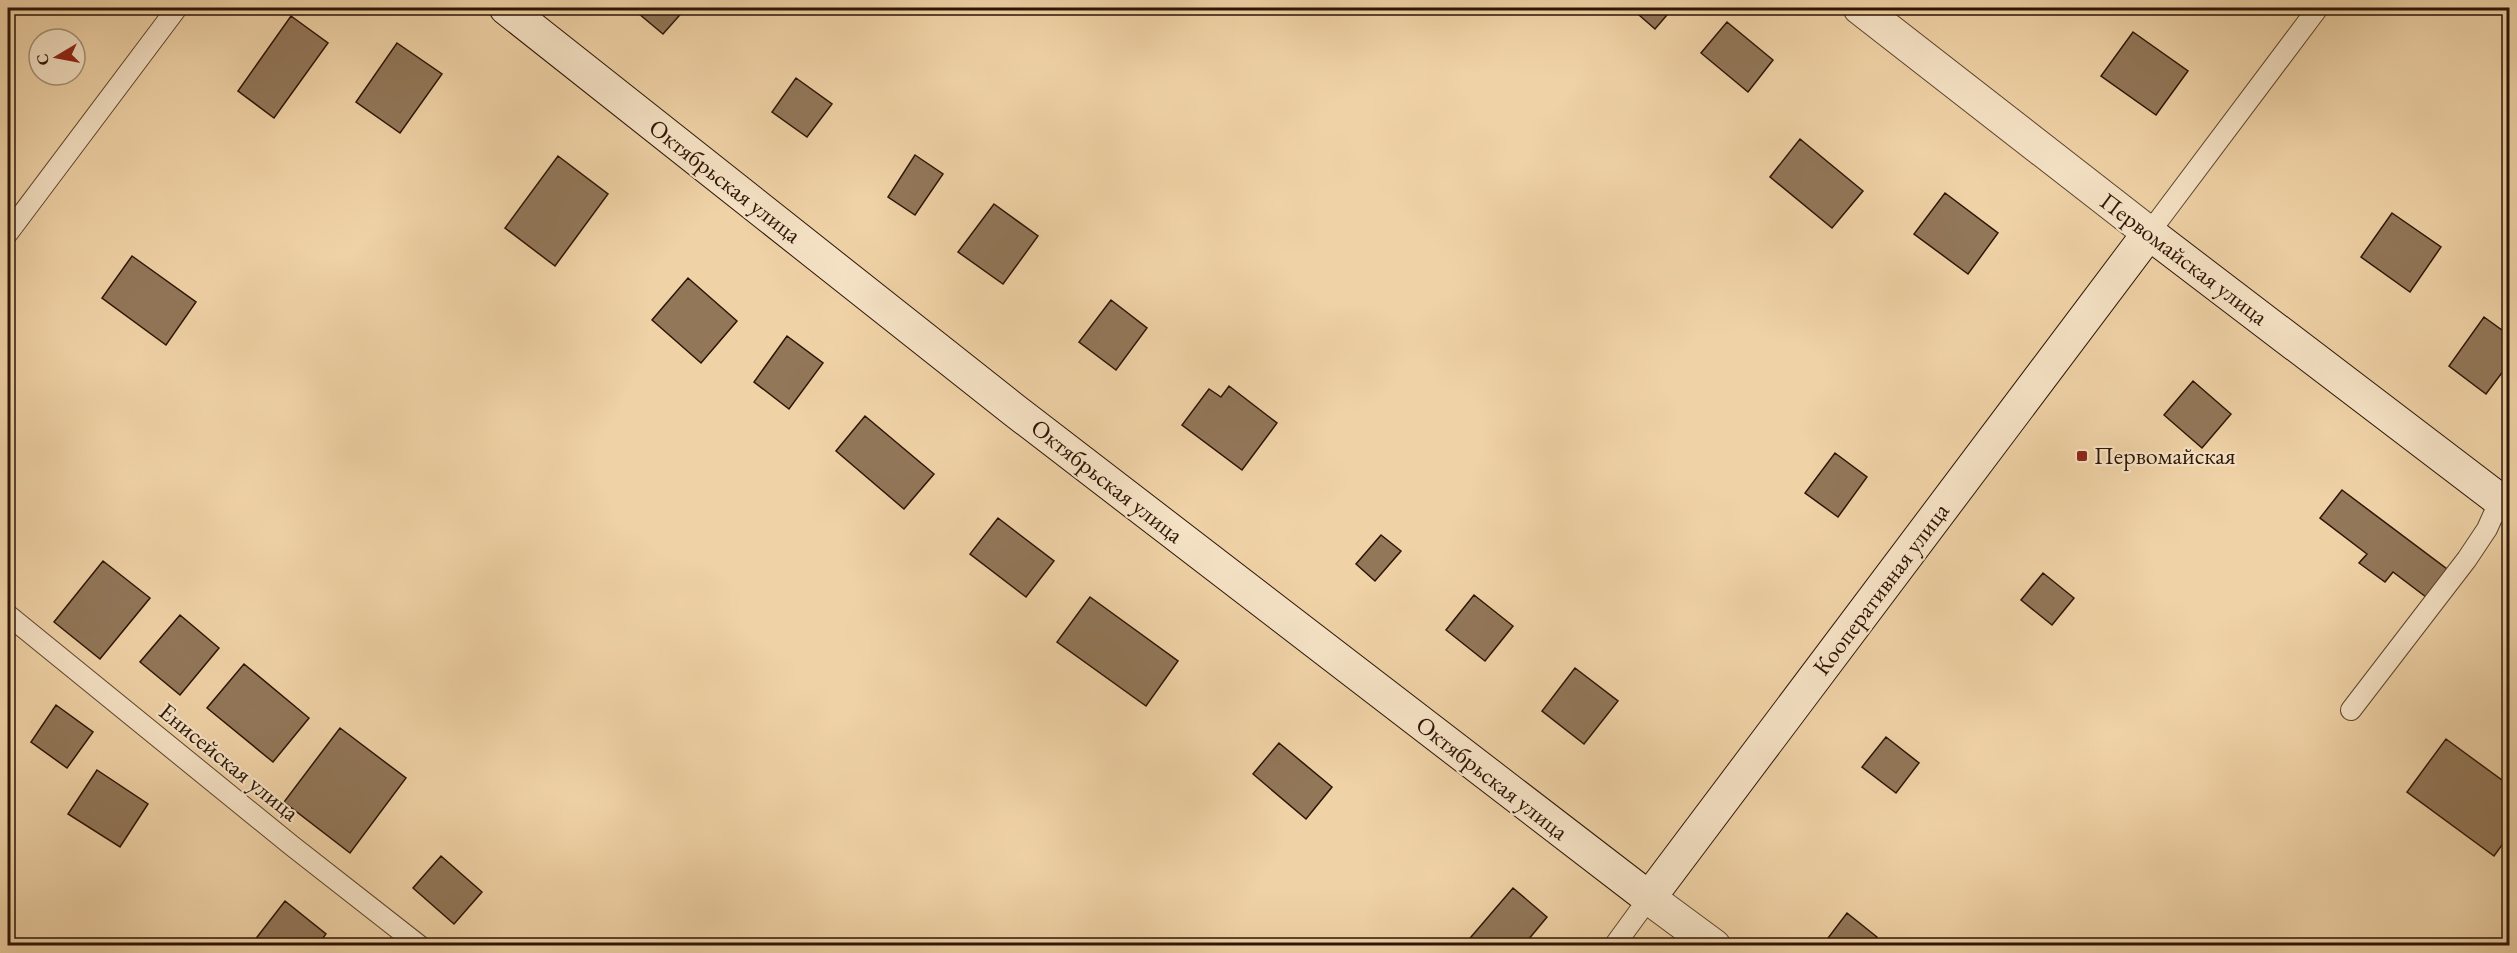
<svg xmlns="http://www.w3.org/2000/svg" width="2517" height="953" font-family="'EB Garamond',serif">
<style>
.building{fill:#927759;stroke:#2d1505;stroke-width:1.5}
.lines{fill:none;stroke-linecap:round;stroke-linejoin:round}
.lane-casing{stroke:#5e442d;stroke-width:22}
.street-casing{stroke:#5e442d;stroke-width:35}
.secondary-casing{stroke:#2d1505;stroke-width:35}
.lane{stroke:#f5e2c5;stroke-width:20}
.street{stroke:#f5e2c5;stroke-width:33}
.secondary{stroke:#f5e2c5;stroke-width:33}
.poi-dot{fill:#8f2418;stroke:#f5e2c5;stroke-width:2}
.labels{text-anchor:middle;stroke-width:4.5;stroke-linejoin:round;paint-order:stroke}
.street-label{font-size:24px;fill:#2d1505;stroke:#f5e2c5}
.poi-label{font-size:24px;fill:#2d1505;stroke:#f5e2c5;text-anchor:start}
</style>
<rect width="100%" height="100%" fill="#efd2a6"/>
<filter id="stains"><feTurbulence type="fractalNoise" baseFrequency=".00333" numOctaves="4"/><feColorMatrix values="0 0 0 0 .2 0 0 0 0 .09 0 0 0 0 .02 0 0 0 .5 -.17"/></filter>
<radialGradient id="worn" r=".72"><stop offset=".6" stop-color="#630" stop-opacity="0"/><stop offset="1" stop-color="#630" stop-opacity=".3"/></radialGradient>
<path class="building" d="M632,8h54l-23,26z
M1631,8h42l-18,21z
M291,16l37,27 -54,75 -36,-27z
M1727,22l46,38 -25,32 -47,-39z
M2133,32l55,39 -32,44 -55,-39z
M397,43l45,31 -42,59 -44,-31z
M796,78l36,26 -25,33 -35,-25z
M1800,139l63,52 -31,37 -62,-51z
M915,155l28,19 -28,41 -27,-18z
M558,156l50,38 -53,72 -50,-38z
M1945,193l53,40 -30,41 -54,-40z
M994,204l44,32 -35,48 -45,-32z
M2392,213l49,34 -31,45 -49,-35z
M132,256l64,46 -30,43 -64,-47z
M688,278l49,43 -36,42 -49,-43z
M1111,300l36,28 -31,42 -37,-28z
M2484,317l26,19v26l-24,32 -37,-28z
M787,336l36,27 -34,46 -35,-27z
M2193,381l38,33 -29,34 -38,-33z
M1229,386l48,37 -35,47 -60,-45 27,-36 12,8z
M865,416l69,58 -30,35 -68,-58z
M1835,453l32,24 -29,40 -33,-24z
M2342,490l105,79 -21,28 -33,-25 -8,10 -26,-19 8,-9 -47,-36z
M998,518l56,43 -28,36 -56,-43z
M1381,535l20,16 -26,30 -19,-17z
M103,561l47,37 -50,61 -46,-37z
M2043,573l31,25 -22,27 -31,-25z
M1474,595l39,31 -28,35 -39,-31z
M1090,597l88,64 -32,45 -89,-64z
M180,615l39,33 -39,47 -40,-33z
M244,664l65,54 -36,44 -66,-54z
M1575,668l43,33 -34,43 -42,-33z
M56,705l37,27 -26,36 -36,-26z
M340,728l66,50 -56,75 -66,-51z
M1886,737l33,26 -23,30 -34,-26z
M2446,739l64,47v48l-16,22 -87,-64z
M1279,743l53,44 -26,32 -53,-45z
M97,770l51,34 -28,43 -52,-33z
M441,856l41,36 -28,32 -41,-36z
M1513,888l34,29 -24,29h-56l-2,-2z
M285,901l41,33 -9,12h-57l-6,-5z
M1847,913l30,24 -7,9h-32l-10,-8z"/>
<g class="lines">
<g class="lane-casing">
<path id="lane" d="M8,233l169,-225
M2149,233l169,-225
M8,615l283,230 129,101
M2351,710l116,-151 20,-30 13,-29
M1614,946l35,-48"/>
</g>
<g class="street-casing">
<path id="street" d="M1860,8l289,225
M1649,898l65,48"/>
</g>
<g class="secondary-casing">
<path id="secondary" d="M506,8l508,402 635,488 500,-665 361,275"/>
</g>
<use href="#lane" class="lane"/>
<use href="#street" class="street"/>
<use href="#secondary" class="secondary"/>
</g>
<rect class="poi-dot" x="2076" y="450" width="12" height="12" rx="3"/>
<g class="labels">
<g class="street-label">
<text transform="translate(725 181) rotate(38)" y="8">Октябрьская улица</text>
<text transform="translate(2184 259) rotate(37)" y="8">Первомайская улица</text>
<text transform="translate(1107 481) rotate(38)" y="8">Октябрьская улица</text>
<text transform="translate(1881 589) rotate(-53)" y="8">Кооперативная улица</text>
<text transform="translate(229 762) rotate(39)" y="8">Енисейская улица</text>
<text transform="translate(1492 778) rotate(38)" y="8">Октябрьская улица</text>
</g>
<g class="poi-label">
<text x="2094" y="464">Первомайская</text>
</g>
</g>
<rect width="2517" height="953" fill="none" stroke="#efd2a6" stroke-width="30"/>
<rect x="9" y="9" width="2499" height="935" fill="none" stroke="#2d1505" stroke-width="3"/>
<rect x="15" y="15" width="2487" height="923" fill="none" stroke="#2d1505" stroke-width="1.5"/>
<g transform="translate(57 57) rotate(260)"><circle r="28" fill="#f5e2c5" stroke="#a59078" stroke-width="1.5"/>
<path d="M0-4.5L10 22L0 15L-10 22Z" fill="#8f2418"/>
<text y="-9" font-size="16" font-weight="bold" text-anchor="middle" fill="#2d1505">С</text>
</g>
<rect width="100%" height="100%" filter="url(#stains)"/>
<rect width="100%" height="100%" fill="url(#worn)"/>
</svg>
